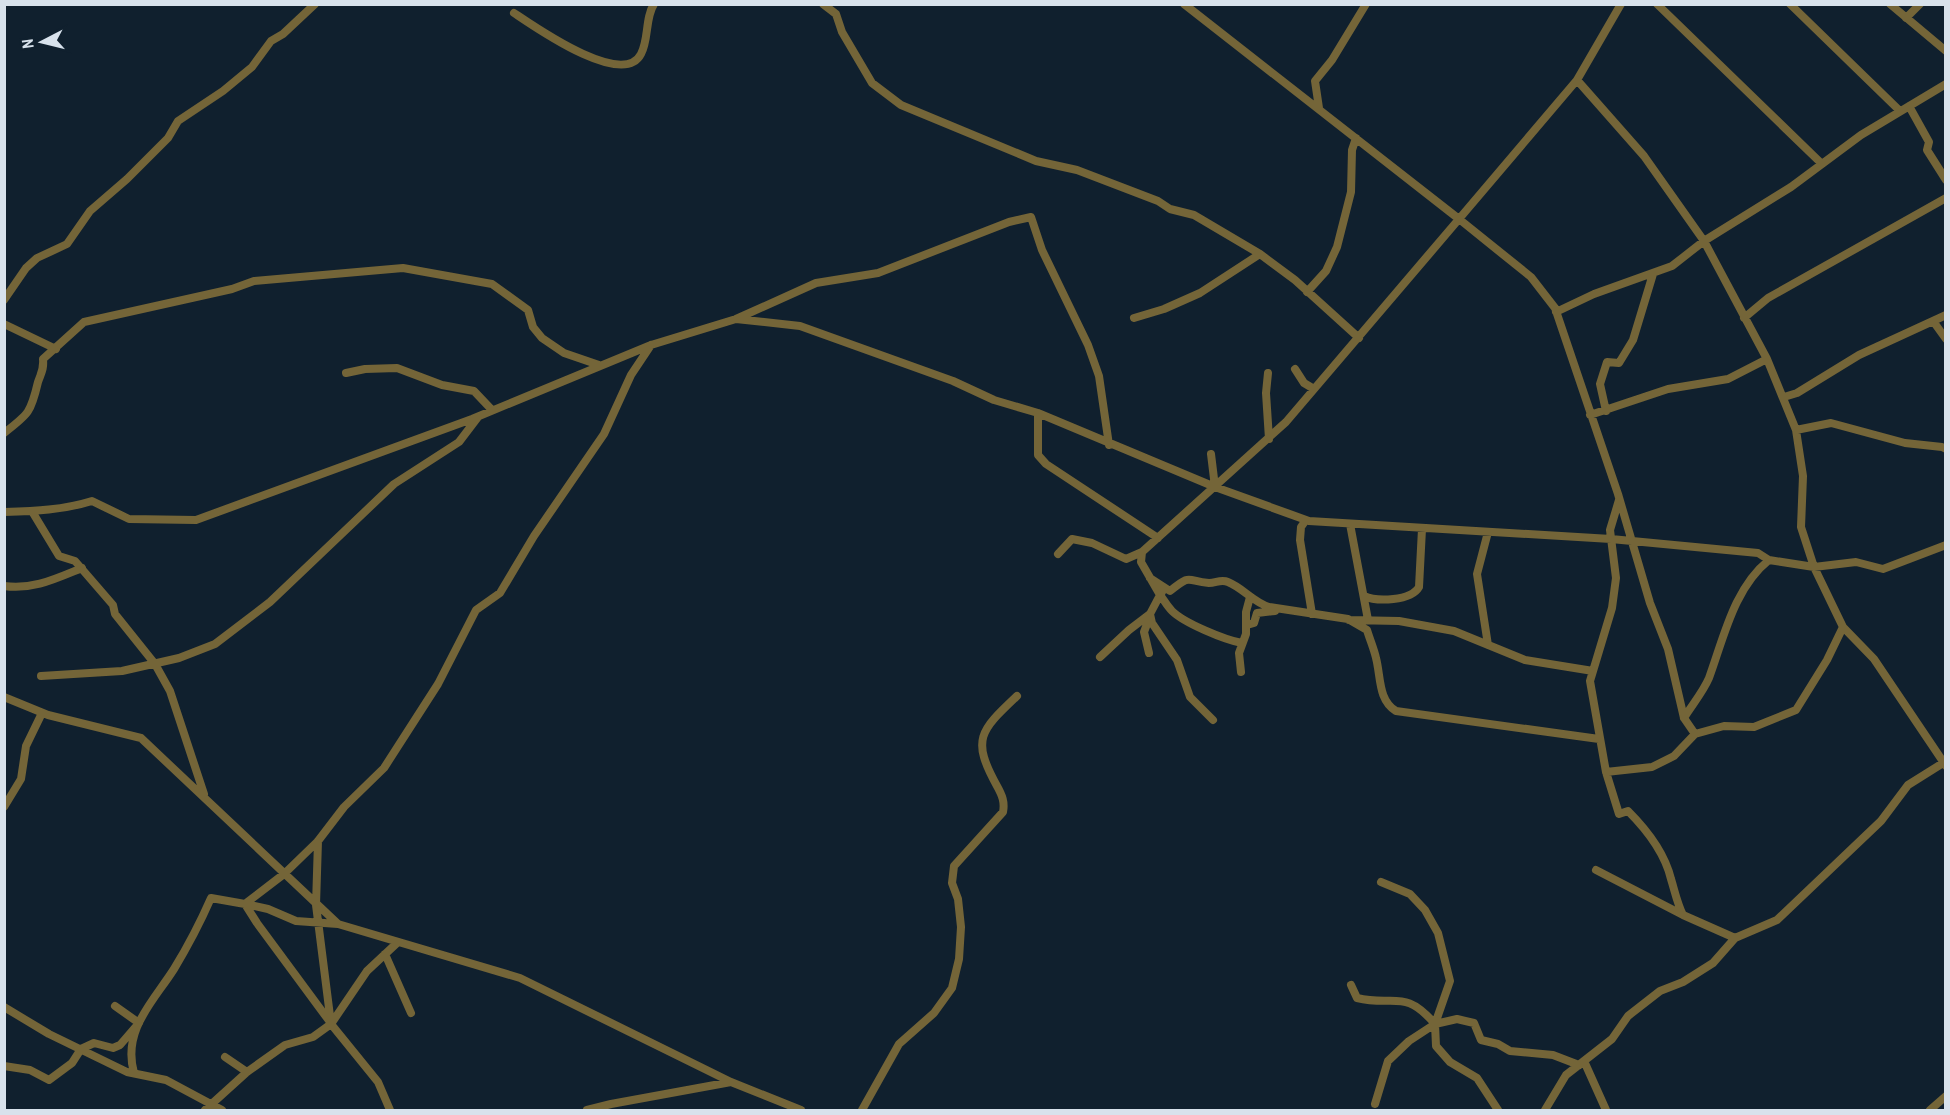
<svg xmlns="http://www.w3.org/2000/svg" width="1950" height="1115" font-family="'Archivo Narrow',sans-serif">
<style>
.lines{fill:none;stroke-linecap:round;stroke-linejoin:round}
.minor{stroke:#746538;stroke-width:8}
</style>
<rect width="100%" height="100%" fill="#10202e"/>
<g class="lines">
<path class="minor" d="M823,4l13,10 6,18 30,51 29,22 135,56 41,9 81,31 12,8 24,6 66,39 35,26 64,58
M1184,4l275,215 118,-139 44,-76
M1657,4l165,160
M1790,4l110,107
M1890,4l56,47
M514,13c21,14 109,76 127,41 8,-15 4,-36 13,-50
M1906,18l14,-14
M1577,80l67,76 60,85 63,118 29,71 7,46 -2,51 13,40 29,60 31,32 72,107
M1909,106l20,36 -2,8 19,30
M1319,108l-4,-27 17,-21 34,-56
M1307,292l19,-21 11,-24 14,-55 1,-42 4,-12
M4,300l22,-32 11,-10 30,-14 23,-33 37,-32 41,-41 10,-17 45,-30 29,-24 19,-26 12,-7 32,-30
M1556,312l38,-18 78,-28 32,-25 87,-54 70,-52 85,-51
M1134,318l30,-9 36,-16 60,-39
M1744,318l24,-20 178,-100
M736,319l80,-36 62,-10 131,-51 22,-5 11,33 46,95 11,31 10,69
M1933,321l13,18
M4,324l52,25
M1295,369l9,14 10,6
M346,373l19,-4 32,-1 45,17 32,6 18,19
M1268,373l-2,20 3,46
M1784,397l13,-4 62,-38 87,-40
M1606,411l-6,-27 7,-22 12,1 14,-23 20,-66
M1038,413v42l8,9 112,74
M1590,415l78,-26 60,-10 39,-20
M1796,430l35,-7 74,20 37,4 4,2
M4,433c25,-19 27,-21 34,-51 3,-9 6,-12 5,-23l41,-37 148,-33 22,-8 149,-13 89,16 36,26 5,17 9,11 22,15 35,12
M1211,454l4,33
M1619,500l-9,30 6,48 -4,30 -22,73 16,91 13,42 9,-3c18,18 37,43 43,68 4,13 6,24 12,36l52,23
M4,512c31,-1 59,-2 88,-11l37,18 67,1 276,-101 179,-74 85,-26 64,7 153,55 41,19 44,13 177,74 94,34 302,18 147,14 11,7 45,7 42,-5 27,7 63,-24
M33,513l26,43 16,5 38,44 2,9 40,50 15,27 34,103
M1306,520l-5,7 -1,13 12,74
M1350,524l18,96
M1142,552l-1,10 19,33 -10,19 2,9 25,37 13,37 23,23
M1058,554l14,-15 20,4 34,16 16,-7 144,-130 173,-203 72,58 24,31 63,186 32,109 18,46 16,69 11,16
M1150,578l20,13c22,-18 16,-10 39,-8 7,0 12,-4 19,-1 15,6 25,20 41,25l79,12 19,11c3,10 7,19 9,28 5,19 2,42 20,53l203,28
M4,586c29,4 51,-7 78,-18
M1162,592l-2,3c4,5 7,11 12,16 12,12 53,29 70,32
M1364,596c13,6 47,5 55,-9l3,-58
M1349,620l50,1 55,10 71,29 68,11
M1247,625l7,-2 3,-10 18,-2
M1488,645l-11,-71 11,-42
M1149,653l-5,-21 6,-16
M1100,657l29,-27 21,-16
M1241,672l-2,-19 7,-19v-22l4,-15
M41,676l81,-5 57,-13 36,-14 55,-42 124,-118 65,-42 19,-25
M4,697l44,18 93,23 197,186 182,54 211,104 70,28
M1684,718c8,-13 19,-26 25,-40 15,-41 25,-90 60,-118
M1606,772l46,-5 22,-11 21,-22 29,-8 30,1 42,-17 31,-50 16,-33
M4,807l17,-28 5,-33 16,-33
M318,841l-2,64 15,119 47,58 12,28
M1596,870l87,45
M1381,882l29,12 15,16 13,23 12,48 -15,43 1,22 14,16 27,16 21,32
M245,904l12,19 73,99
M245,904l23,5 28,12 42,3
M385,954l26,59
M1351,985l6,13c38,9 47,-10 78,26
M4,1007l45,27 78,38 39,8 56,30
M225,1057l22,15
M1584,1061l22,49
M4,1066l26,4 19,10 23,-17 9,-14 13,-6 19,5 7,-3 19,-22 -24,-17
M134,1073c-12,-43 19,-71 40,-104 14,-23 26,-46 37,-71l34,6 39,-30 34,-33 26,-34 40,-39 54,-84 38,-74 24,-17 34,-57 70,-102 27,-59 20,-30
M1375,1104l13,-43 21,-20 26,-17 22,-5 17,4 7,17 17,4 12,7 43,4 26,10
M205,1110l42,-38 38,-27 28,-8 18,-13 36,-53 30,-28
M587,1110l24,-6 120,-22
M862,1110l37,-66 35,-31 18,-25 7,-29 2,-32 -3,-28 -6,-16 2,-17 49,-54c2,-10 -1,-17 -6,-26 -26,-47 -17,-55 20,-90
M1545,1110l21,-35 46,-36 16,-23 32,-25 23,-9 30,-19 22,-25 42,-18 104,-99 27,-36 35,-22
M1930,1110l16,-14"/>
</g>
<rect width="1950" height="1115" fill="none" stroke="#d8e2ec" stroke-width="12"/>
<g transform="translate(42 42) rotate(263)" stroke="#10202e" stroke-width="4.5" paint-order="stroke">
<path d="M0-4.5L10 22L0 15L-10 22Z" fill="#d8e2ec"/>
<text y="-9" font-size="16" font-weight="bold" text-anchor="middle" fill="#d8e2ec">N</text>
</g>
</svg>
